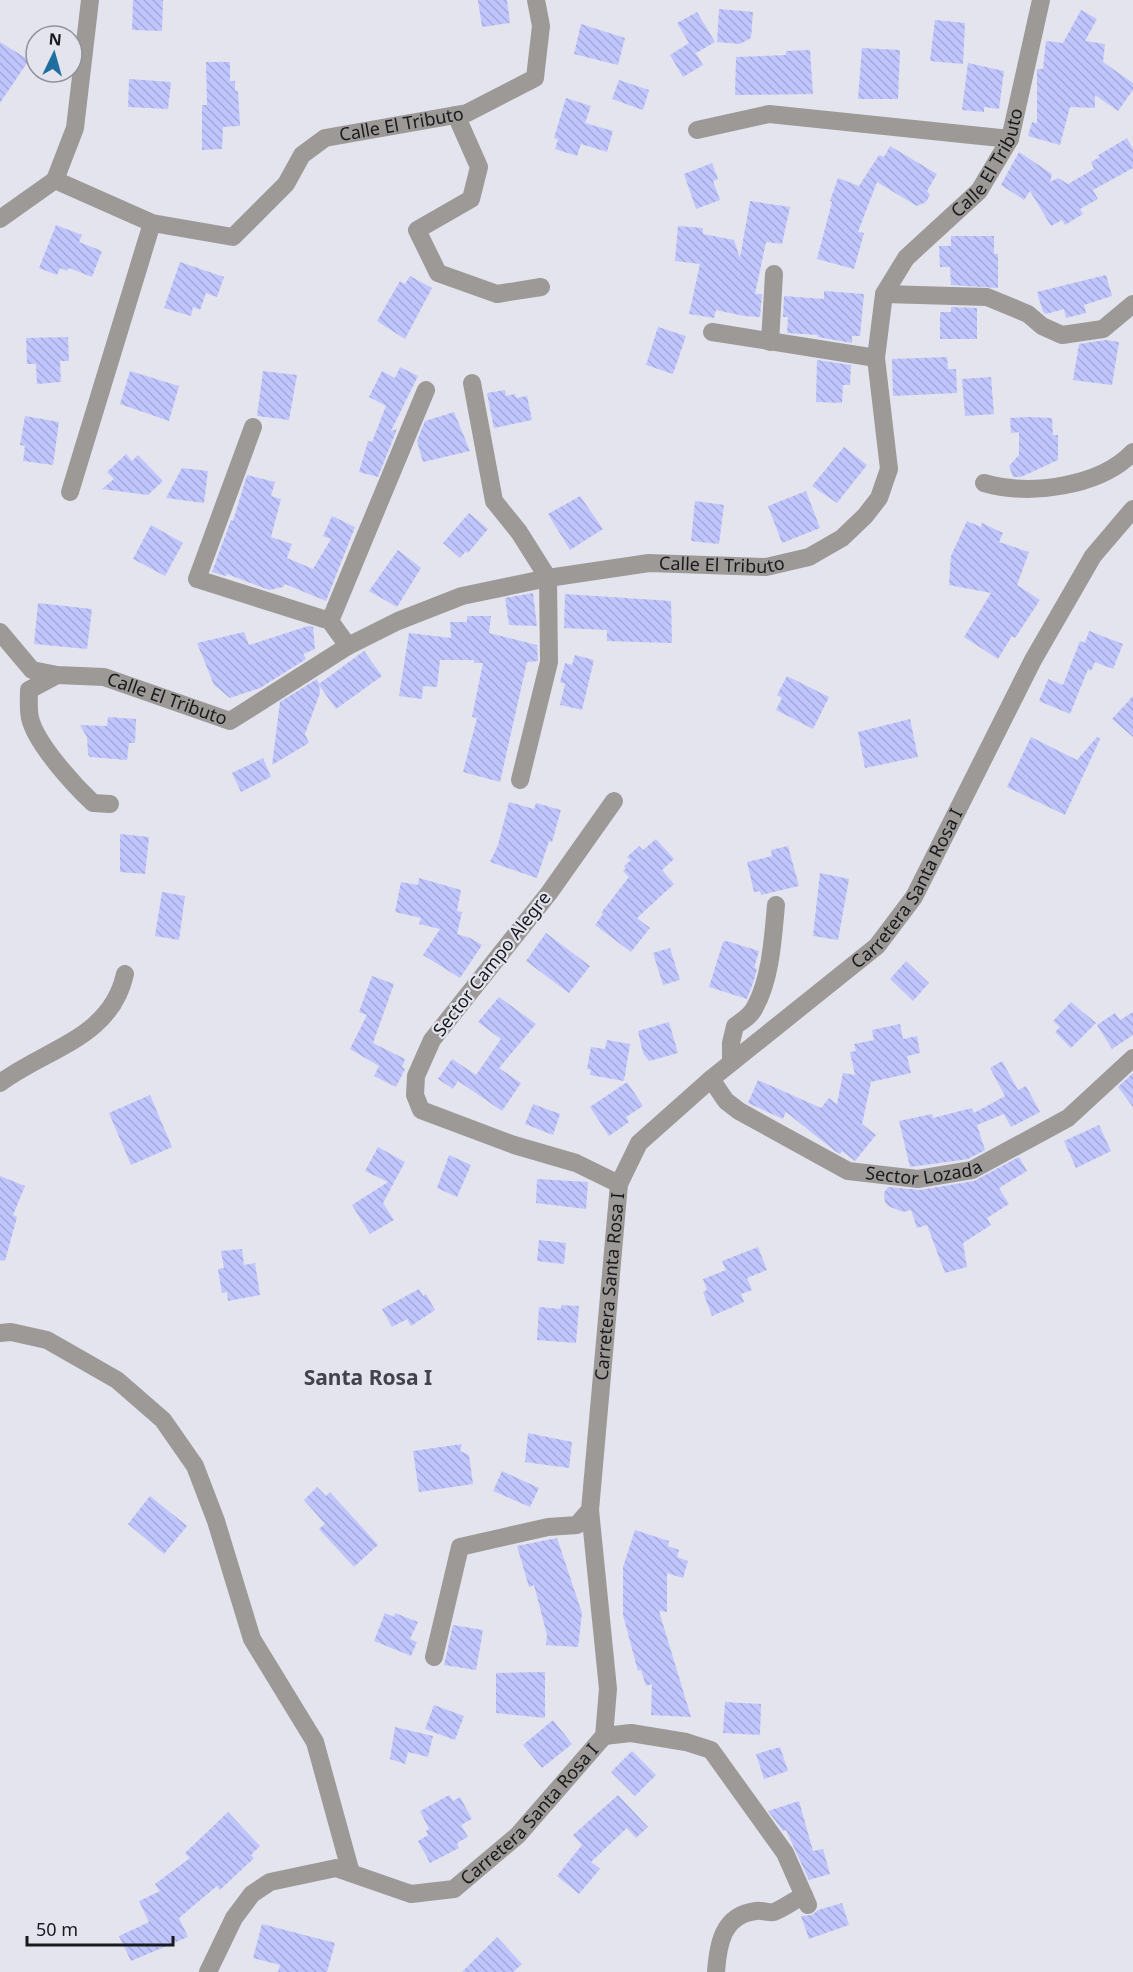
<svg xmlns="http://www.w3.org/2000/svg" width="1133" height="1972" font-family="'Noto Sans',sans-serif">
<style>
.building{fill:url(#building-back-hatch)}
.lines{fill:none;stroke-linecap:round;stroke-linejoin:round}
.minor{stroke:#9d9997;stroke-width:18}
.labels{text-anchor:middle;stroke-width:4.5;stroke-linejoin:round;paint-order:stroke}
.street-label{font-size:18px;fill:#191a1d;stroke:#e3e4ee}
.quarter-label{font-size:21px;font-weight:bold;fill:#42434b;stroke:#e3e4ee}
</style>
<defs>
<pattern id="building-back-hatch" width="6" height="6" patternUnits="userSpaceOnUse" patternTransform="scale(1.5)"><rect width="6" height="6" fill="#c0c6fd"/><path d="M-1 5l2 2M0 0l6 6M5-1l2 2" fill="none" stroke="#a4aad8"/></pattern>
</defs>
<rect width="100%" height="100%" fill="#e3e4ee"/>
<path class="building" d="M133,0h30l-1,31 -30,-1z
M478,0h29l3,23 -28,4z
M719,9l34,3 -2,26 -11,6 -23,-2z
M1081,10l16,9 -12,22 20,3 -2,18 30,21v7l-15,21 -23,-16v13l-25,-1 -10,38 -32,-9 4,-14 5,1v-54h6l3,-28 17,2z
M697,12l18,30 -19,11 -6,-9 13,21 -20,12 -13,-22 19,-12 -12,-20z
M935,20l30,3 -2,41 -33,-3z
M581,24l44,14 -7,27 -44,-11z
M0,42l29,18 -29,43z
M862,48l38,2 -2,49h-40z
M810,50l3,44 -78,1 1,-38 50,-2v-4z
M206,62h24v19h5v10h3l2,35 -17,1 -1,22 -20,1v-45h5z
M968,63l36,8 -5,38 -15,-2v5l-22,-2z
M129,79l42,3 -3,27 -40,-2z
M619,80l30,10 -6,20 -31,-11z
M566,98l25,8 -6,17 28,8 -6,21 -26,-8 -4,12 -22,-7 3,-10 -4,-1z
M1127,138l6,11v19l-40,22 5,9 -18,10 3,5 -18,11 -3,-5 -11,6 -21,-35 -6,9 -23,-15 18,-33 33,22 -2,8 8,-4 10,6 26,-15 -3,-7 9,-5 -3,-1z
M890,146l47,28 -10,17 3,4 -4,7 -9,4 -40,-24 -19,50 6,1 -10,36 -37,-10 15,-57 -2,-1 8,-23 21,8 20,-31 5,2z
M712,163l6,16 -5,2 7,19 -24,9 -12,-35z
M750,201l40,6 -8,37 -16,-2 -11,52h7l-2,23 -16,-1 -28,-6 -2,8 -25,-4 11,-50 -25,-3 3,-35 25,2v6l31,6 6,18z
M56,225l26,10 -3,7 23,9 -10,26 -23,-9 -2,3 -7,-3 -3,7 -18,-7z
M951,236h43v18h4v34l-47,-3 -1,-18h-10l-1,-21h12z
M180,262l44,15 -7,20 -11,-4 -6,17 -7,-3 -2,9 -27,-8z
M1106,275l6,21 -28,9 2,8 -20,5 -2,-9 -18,5 -3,-2 -6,-20z
M410,276l22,12 -27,51 -28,-18 23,-40 5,3z
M824,291l40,3 -4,42h-8v7l-34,-6v-2l-31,-2 1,-16h-5l1,-21 40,3z
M951,307l26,1v31h-37v-27h11z
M658,327l28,9 -13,38 -27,-9z
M68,337l1,24h-9l1,21 -24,2 -1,-20h-9l-1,-26z
M1106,340l13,2 -7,43 -39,-5 6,-36z
M947,357l1,12h8l1,24 -64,3 -1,-37z
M817,360l34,5 -1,20h-7l-1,18 -26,-1z
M400,367l18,9 -27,55 6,-2 -19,48 -19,-5 9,-31 4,1 14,-36 -17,-9 13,-26 13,7z
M130,371l49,15 -10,35 -49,-17z
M263,371l34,4 -8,45 -32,-4z
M991,377l3,37 -29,2 -3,-37z
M505,390l1,6 9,-2 1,4 11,-2 5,24 -38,8 -7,-35z
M454,412l16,39 -47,11 -6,-21 8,-20z
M25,416l34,6 -6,43 -30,-4 2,-15 -5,-1z
M1029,417l23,1 1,17h5v25l-37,17h-8l-4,-11 10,-11v-23l-8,1 -1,-15z
M844,447l23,18 -30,38 -25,-17z
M126,454l6,7 6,-6 25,26 -15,14 -46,-6 12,-10 -7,-7z
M182,468l26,3 -4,32 -38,-5z
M247,475l28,7 -4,14 10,3 -10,38 21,7 -5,14 26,11 18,-30 -8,-3 9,-20 23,11 -29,74 -41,-17 -2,3 -14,3 -42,-16 -1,2 -14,-4 19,-52 2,1z
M806,491l14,37 -38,15 -14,-37z
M580,496l23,33 -33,21 -22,-36z
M695,501l29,4 -5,39 -28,-3z
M469,513l19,16 -20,24 -2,-2 -6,7 -17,-15z
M967,521l14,6 1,-4 21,10 -4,9 30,10 -12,33 23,15 -25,38 -3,-2 -14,23 -34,-22 27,-44 -42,-8 2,-29z
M151,525l32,18 -18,33 -32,-17z
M398,550l23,18 -24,39 -28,-16z
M533,593l4,33 -28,-1 -4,-27z
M565,594l106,7 1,42 -65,-2v-11l-43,-2z
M38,603l54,6 -5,40 -53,-5z
M467,616h24l-2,17 48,12 1,16 -11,1 -27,120 -37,-10 14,-54 -5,-1 11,-54h-9v-3h-34l-3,27 -14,-1 -1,13 -23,-3 10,-63 42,5 -1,-16h17z
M308,626l5,1 2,22 -12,5 3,5 -46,29 -30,10 -16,-13 -17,-42 47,-11 5,13z
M1089,631l34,13 -10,25 -18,-7 -4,9 -3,-2 -18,45 -31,-13 9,-22 15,6 17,-44 5,2z
M364,651l18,25 -46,33 -17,-24 1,8 -15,41 4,9 -37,22 8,-63 37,-23 2,5z
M575,655l19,5 -12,50 -22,-5 5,-21 -5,-2 5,-19 7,2z
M787,676l42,21 -16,32 -37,-19 6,-12 -5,-3z
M1133,696v41l-21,-18z
M108,717l28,2 -1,24h-6l-2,17 -37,-3 -2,-3 -1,-17 -7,-12 27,1z
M910,719l8,38 -53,11 -7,-36z
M1031,737l46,23 20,-23 3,2 -35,76 -58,-28z
M263,758l8,19 -30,15 -9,-19z
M509,802l25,7 2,-6 25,7 -9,32 -3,-1 -12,37 -47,-16 8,-17z
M120,834l29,3 -4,37 -25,-2z
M656,839l18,20 -12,11 12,14 -37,34 13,10 -19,24 -36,-27 8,-11 -2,-1 28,-36 -6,-6 3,-3 -2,-2 7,-6 -4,-3 12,-11 4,4z
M788,846l11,40 -38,9 -1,-4 -6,1 -7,-30 25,-6 -1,-6z
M820,873l29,6 -11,61 -25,-4z
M419,878l42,12 -4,21 5,1 -5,22 13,4 12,7 -22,33 -37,-23 17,-26 -21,-5 2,-6 -26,-6 6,-30 17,3z
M162,892l23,4 -6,44 -24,-4z
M546,933l44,33 -21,27 -43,-32z
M727,941l32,10 -5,17 3,1 -3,11 -7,19 -38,-12 14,-45z
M670,948l10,32 -17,5 -10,-32z
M906,961l23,22 -16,18 -23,-22z
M372,976l22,8 -21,59 32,16 -3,8 3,2 -9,18 -22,-11 5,-10 -29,-17 17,-34 -8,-3z
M499,997l37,27 -37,44 22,15 -19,28 -44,-30 -5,8 -15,-10 14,-20 24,16 25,-36 -23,-17z
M1071,1002l25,21 -25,25 -16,-16 5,-5 -7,-6z
M1133,1012v23l-21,14 -15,-24 18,-12 5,7z
M669,1022l9,31 -29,8 -6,-8 -5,-22z
M900,1024l3,15 14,-3 3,17 -13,3 4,17 -40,9 -9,42 14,11 -21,26 -13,-10 -2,3 -5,-3 -49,-39 -3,7 -35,-16 10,-23 63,28 8,-10 8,6 6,-31 12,2 -5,-23 6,-1 -2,-7 20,-4 -2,-10z
M607,1040l23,4 -6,37 -34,-6 1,-5 -4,-1 4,-22 14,2z
M1002,1061l16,29 8,-4 14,26 -29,15 -7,-13 -27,11 8,25 -17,9 -58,8 -11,-46 33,-7 1,4 39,-10 2,5 31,-17 -15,-28z
M1133,1073v34l-15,-20z
M627,1082l16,24 -17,11 3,5 -20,14 -19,-29z
M150,1095l22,52 -41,18 -22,-52z
M533,1104l27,10 -7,21 -28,-11z
M1099,1125l12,26 -35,17 -12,-27z
M378,1147l27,15 -22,41 11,17 -24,14 -18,-29 36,-23 -23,-11z
M449,1155l22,10 -14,32 -20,-9z
M1019,1157l8,14 -28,17 10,16 -22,14 4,7 -28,18 4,24 -22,6 -18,-48 -10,3 -6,-18 -8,2 -15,-6 -3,-4 -1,-9 4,-6 32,3 54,-9z
M0,1176l25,10 -12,29 4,2 -12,44 -5,-1z
M537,1179l51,3 -2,27 -50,-6z
M539,1240l27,3 -2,21 -27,-3z
M758,1247l9,23 -20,8 5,12 -11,4 3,8 -32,14 -9,-24 4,-2 -4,-11 23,-9 -4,-9z
M242,1249l2,16 11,-2 5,32 -32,6 -1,-9 -5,1 -4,-24 6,-1 -3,-17z
M419,1289l4,7 3,-2 9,16 -24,16 -4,-7 -15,8 -10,-18z
M561,1305l18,1 -3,37 -39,-3 2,-33 22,2z
M528,1433l44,9 -3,26 -44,-6z
M462,1444l-2,7 9,4 4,29 -54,8 -6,-41z
M502,1471l37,17 -9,19 -37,-16z
M317,1487l9,9 4,-4 48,53 -24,22 -35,-38 6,-5 -21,-24z
M150,1496l37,30 -23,28 -36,-30z
M635,1530l34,11 -1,5 11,4 -2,7 11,4 -5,17 -16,-5v39l-8,-1 32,106 -40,-2 1,-31 -6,2 -5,-16 -3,1 -15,-56v-48z
M557,1538l25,75 -4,34 -32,-2 1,-10 -13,-50 -5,2 -12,-41z
M385,1613l9,4 1,-4 23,9 -8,17 7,3 -6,14 -37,-15z
M453,1625l30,5 -7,40 -32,-5z
M545,1672v46l-49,-5v-40z
M725,1702l36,2 -1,31 -37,-2z
M434,1705l30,11 -9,24 -30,-11z
M553,1720l19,24 -30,24 -19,-23z
M395,1727l38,9 -5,21 -20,-5 -3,12 -15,-5z
M780,1747l8,24 -24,8 -8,-25z
M632,1751l24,24 -21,21 -24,-24z
M449,1795l4,6 7,-4 12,22 -11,6 7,12 -11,6 2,5 -29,15 -12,-22 10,-6 -2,-4 3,-2 -9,-18z
M618,1795l30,32 -12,11 -9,-10 -36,34 9,7 -21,25 -22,-18 25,-31 -9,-10z
M799,1801l14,50 10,-2 7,25 -21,6 -23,-50 -3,1 -15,-20z
M228,1812l32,34 -9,9 3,3 -34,32 -3,-4 -38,32 9,19 -57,24 -12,-25 30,-14 -10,-21 21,-10 -5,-7 35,-26 -5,-5z
M842,1903l7,22 -40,14 -8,-23 11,-1 6,-5z
M262,1924l73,19 -8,29h-49l2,-7 -27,-7z
M497,1937l25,27 -9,8h-51z"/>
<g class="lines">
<g class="minor">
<path d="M456,115l23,52 -8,32 -54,31 21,43 59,21 44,-7"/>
<path d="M697,130l72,-16 241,25"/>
<path d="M55,180l20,-52 15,-128"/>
<path id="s1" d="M0,219l55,-39 97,43 81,14 53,-53 16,-29 23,-17 142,-25 68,-35 6,-52 -5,-26"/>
<path d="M884,294l103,3 41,17 14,12 20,9 41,-6 30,-25"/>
<path d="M712,332l164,26"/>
<path d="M770,342l4,-68"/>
<path d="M472,383l22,118 25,31 29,46 1,84 -29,118"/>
<path d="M253,427l-56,152 133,42 18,25"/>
<path d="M984,483c45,13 116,4 149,-31"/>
<path d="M70,492l82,-269"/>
<path d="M330,621l96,-231"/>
<path id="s2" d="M0,632l32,38 25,5 47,2 126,44 118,-75 50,-25 64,-25 86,-18 101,-15 117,4 43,-10 33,-19 23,-22 14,-18 10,-29 -13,-111 8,-64 22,-36 73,-67 31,-52 31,-139"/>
<path d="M57,675l-28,15c0,9 -1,19 1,28 6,26 44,67 63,85l17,1"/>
<path d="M614,801l-65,92 -117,147 -16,36 -1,19 6,15 93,35 62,18 43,21"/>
<path d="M731,1062v-19l4,-17c7,-5 16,-10 20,-19 16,-29 18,-70 21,-102"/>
<path id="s3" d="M711,1079l15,22 13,10 109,60 70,8 54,-9 96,-52 65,-60"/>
<path d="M0,1083c47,-35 111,-45 125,-109"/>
<path d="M0,1333l11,-1 36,8 70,40 46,40 32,46 21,55 36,118 63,103 36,131"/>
<path d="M434,1657l26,-110 88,-20 29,-2 13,-15"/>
<path d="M604,1736l27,-3 55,9 25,8 74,103 23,52"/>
<path id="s4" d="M208,1972l26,-54 18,-24 18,-12 66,-14 75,26 43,-5 64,-54 86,-99 4,-47 -18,-179 29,-326 20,-41 72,-64 166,-133 37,-49 119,-237 60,-104 40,-47"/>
<path d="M716,1972c2,-27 6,-57 40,-61 6,-1 13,2 18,1 10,-4 21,-12 30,-17"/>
</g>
</g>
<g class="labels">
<g class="street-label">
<text dy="6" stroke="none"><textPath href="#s1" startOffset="470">Calle El Tributo</textPath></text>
<text dy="6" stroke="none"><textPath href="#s2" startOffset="1341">Calle El Tributo</textPath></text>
<text dy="6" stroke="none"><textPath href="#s2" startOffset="783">Calle El Tributo</textPath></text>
<text dy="6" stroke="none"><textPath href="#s2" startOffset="189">Calle El Tributo</textPath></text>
<text dy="6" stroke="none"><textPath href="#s4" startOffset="1490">Carretera Santa Rosa I</textPath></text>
<text transform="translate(492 964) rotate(-52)" y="6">Sector Campo Alegre</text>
<text dy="6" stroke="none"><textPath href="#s3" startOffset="244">Sector Lozada</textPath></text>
<text dy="6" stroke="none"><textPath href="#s4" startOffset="968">Carretera Santa Rosa I</textPath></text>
<text dy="6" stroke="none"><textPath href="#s4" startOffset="408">Carretera Santa Rosa I</textPath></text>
</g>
<g class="quarter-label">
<text x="368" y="1385">Santa Rosa I</text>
</g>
</g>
<g transform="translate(54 54) rotate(5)"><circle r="28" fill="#e3e4ee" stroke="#92939a" stroke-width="1.5"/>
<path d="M0-4.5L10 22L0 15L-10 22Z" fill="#206da0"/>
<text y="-9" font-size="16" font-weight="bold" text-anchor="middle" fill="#191a1d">N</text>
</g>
<path d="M27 1936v9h146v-9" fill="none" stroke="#191a1d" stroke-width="3"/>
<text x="36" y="1936" font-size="18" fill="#191a1d" stroke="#e3e4ee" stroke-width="4.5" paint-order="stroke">50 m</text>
</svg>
